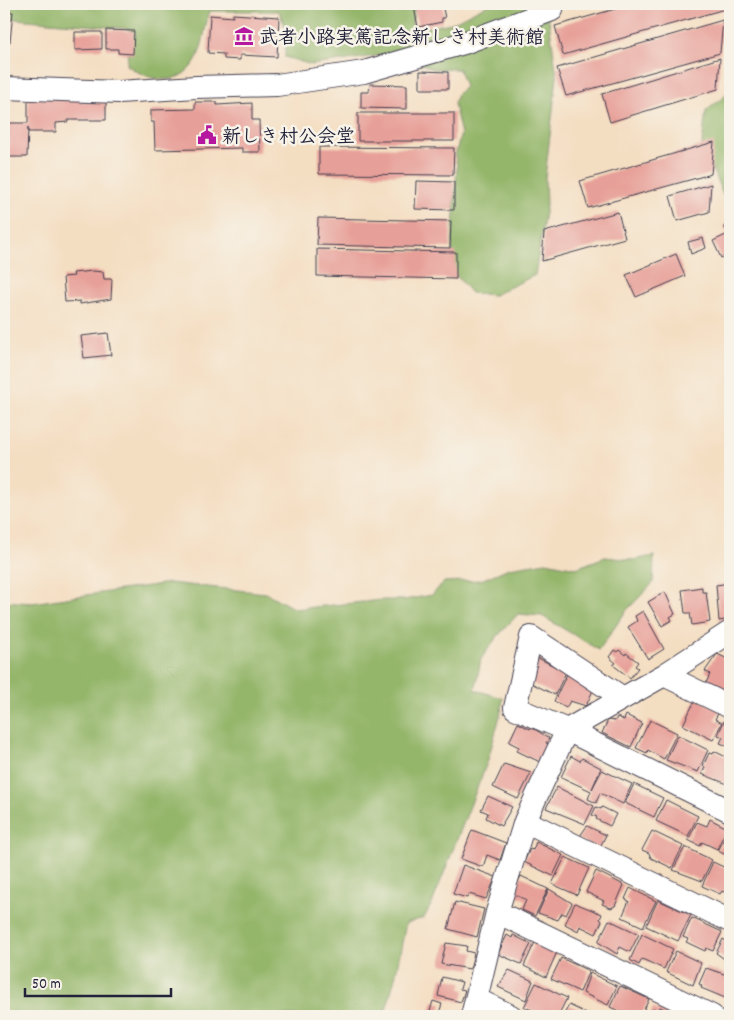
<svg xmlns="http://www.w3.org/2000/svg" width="734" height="1020" font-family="Dekko,'Klee One',sans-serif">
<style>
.forest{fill:#94b66b;stroke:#5b6c53}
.building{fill:#e7a099}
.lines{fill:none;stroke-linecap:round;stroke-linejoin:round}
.minor-casing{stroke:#423e4f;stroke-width:24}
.minor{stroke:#fff;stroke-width:22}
.labels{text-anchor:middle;stroke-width:5;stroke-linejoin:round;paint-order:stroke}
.poi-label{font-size:19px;font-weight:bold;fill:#22223b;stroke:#f7f3e8;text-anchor:start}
</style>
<rect width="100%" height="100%" fill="#f7f3e8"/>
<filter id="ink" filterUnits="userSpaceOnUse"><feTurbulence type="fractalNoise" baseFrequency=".02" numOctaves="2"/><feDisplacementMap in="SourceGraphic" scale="10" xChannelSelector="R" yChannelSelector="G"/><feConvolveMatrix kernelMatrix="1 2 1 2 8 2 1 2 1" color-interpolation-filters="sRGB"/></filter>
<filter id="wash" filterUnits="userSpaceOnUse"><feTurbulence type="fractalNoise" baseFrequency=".0096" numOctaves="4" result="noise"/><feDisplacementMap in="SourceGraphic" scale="20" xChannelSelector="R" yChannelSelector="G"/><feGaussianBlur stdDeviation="1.12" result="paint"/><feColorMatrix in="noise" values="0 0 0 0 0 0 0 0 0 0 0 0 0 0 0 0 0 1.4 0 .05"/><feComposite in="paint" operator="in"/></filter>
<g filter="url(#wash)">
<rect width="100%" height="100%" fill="#f4dec2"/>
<path class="forest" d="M4,4h411l-3,19 6,6 34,-6 37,-19h47l12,10 9,62 -12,101 1,29 -11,69 -41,20 -23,-2 -18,-21 -1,-26 5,-80 -2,-10 6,-22 -7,-30 3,-10 8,-7 -6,-18h-26l-36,-16 -85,12 -27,-8 1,-27 -7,-19h-69c-5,14 -6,31 -12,45 -15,32 -47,27 -71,9l3,-36 -126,-11z
M730,92v103h-7l-21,-51 4,-33z
M654,556l-1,27 -27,28 -27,39 -57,-34 -24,-2 -22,24 -15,21 -6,31 28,8 -2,14 -13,48 -55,141 -9,17 -18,5 -11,55 -11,38h-380v-415l28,2 137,-20 97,10 29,16 87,-9h22l28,-5 12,-13 37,-2 28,-12 37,-6 30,6 29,-11 28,3z"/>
<g id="blocks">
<path class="building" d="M418,4h24l3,14h-3v4l-24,5 -4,-20h5z
M633,4h92v5l-162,46 -8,-29z
M4,11l9,1 -3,30 -6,-1z
M233,14l46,3 -2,40 -37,-2v5l-16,-1v-5l-16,-1 2,-38 23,2z
M723,20l-3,33 -154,43 -9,-28z
M106,30l28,1 -1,23 -15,-1v-4h-12z
M75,32h27v17l-27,1z
M720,58l-2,31 -108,33 -8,-28z
M420,71l28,1v17h-28z
M370,84l37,1v24l-46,-1v-16h8z
M28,98l54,1v3h24v18h-38v2l-12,1v9h-28v-5l-1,30h-19v-34h20z
M195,102h22v3l35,-2v17h7l1,32h-18v-4l-87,2 -1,-28h-3v-12l44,-1z
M358,113h96v28h-96z
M714,142l-3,32 -123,34 -8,-27z
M319,147l135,1 -1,27 -134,-1z
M416,181l38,1v28l-39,-1z
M711,184l-2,28 -32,9 -7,-25z
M618,212l7,26 -83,23 2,-29z
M318,218l133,3 -1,27 -133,-3z
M730,224v30l-9,4 -8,-17 15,-7 -4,-8z
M703,238l3,10 -15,6 -3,-12z
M317,249l139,3v27l-139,-3z
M676,254l9,22 -49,21 -10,-22z
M93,271l10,1 1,7h8l-1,20 -31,5v-3l-15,1 -2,-25 11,-1 -1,-3z
M108,333l3,22 -27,3 -3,-22z
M730,583v36l-11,2 -3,-36z
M702,587v5h4l4,30 -18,3 -2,-12h-5l-3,-23z
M665,592l10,22 -5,3 2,3 -10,6 -14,-24z
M643,611l21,38 -16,10 -20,-32 9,-6 -2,-5z
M614,650l3,2 2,-2 6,5 1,-2 12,9 -3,4 3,2 -8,10 -17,-13 3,-2 -7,-6z
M717,654l13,6v21l-5,11 -19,-9 4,-9 -5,-3z
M538,658l28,14 -11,23 -28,-14z
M567,674l27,14 -8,18 -16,-5 -4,7 -12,-7z
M696,698l24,12 -5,9 7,4 -9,17 -30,-15z
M626,715l16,8 -11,24 -29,-14 6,-13 7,1 2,-4 7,3z
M650,720l27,13 -13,26 -16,-9 -1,3 -11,-5z
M724,721l5,2 1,-2v26l-10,-4 3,-6 -5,-2z
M518,723l12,6 1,-2 18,11 -3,5 3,1 -9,18 -23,-11 2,-4 -10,-5z
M678,735l30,15 -10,22 -32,-12z
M714,751l16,8v26l-28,-11 3,-7 -2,-1 6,-13 4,1z
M571,756l9,5 2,-3 19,10 -9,21 10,-19 30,14 -9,20 -23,-11 -4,10 -8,-4 3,-8 -30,-14z
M504,764l27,9 -13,26 -25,-12z
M634,784l29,14 -9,19 -29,-14z
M557,787l37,19 -9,18 -39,-16z
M488,796l24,11 -11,19 -15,-8 2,-5 -7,-3z
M666,800l32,16 -10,20 -32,-15z
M596,807l5,2 1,-2 14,7 -6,12 -14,-7 1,-2 -5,-2z
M710,819l17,9 -10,21 -15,-7 -2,4 -12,-6 9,-18 10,4z
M587,826l19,9 -7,14 -21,-10z
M730,826v31l-12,-6z
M472,830l34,13 -6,17 -13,-5 -4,12 -22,-8z
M652,831l31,15 -11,22 -21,-10 -2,-5 -7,-3z
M536,842l27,13 -10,21 -29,-14 6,-13 3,1z
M685,847l27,13 -10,21 -29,-11z
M565,857l24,11 -12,27 -25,-11z
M713,862l17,8v25l-8,-4 -2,3 -18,-8z
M463,865l33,12 -10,22 -17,-5 -2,4 -14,-4z
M596,871l28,14 -9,21 -4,2 -9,-4 2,-3 -18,-9z
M521,876l27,13 -13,27 -13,-6 4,-10 -14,-7z
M630,888l26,13 -13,26 -21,-10 7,-16 -4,-2z
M549,889l23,14 -6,12 -4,-2 -4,7 -20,-7z
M658,900l33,15 -13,26 -32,-15z
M455,902l29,7 -7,28 -29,-8z
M575,903l27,11 -2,5 2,2 -6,13 -16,-8 -2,5 -13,-7z
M692,918l30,14 -9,19 -7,-3 -1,3 -19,-9 2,-3 -5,-2z
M609,920l30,14 -9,18 -10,-5 -3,7 -19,-12z
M642,934l31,15 -9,20 -22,-10 -3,6 -9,-5z
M507,935l5,3 1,-3 18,9 -10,20 -23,-10z
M723,939l7,4v20l-14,-10z
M535,942l22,10 -11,25 -22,-11z
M446,943l21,3 -1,5 8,2 -4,16 -29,-5z
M676,951l25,12 -8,22 -27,-13z
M561,958l28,13 -9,21 -29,-13z
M706,968l24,8v24l-29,-12 1,-2 -3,-2z
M509,970l24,11 -7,19 -28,-13z
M590,973l27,13 -9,19 -25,-12z
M442,977l20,5 -2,7 5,1 -4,12 -23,-6z
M536,983l31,15 -9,18h-10l-24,-9z
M620,986l29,13 -8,17h-11l-20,-9z
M433,1001l9,3 -3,9 -9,-2z
M569,1005l19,9 1,-1 7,3h-33z
M660,1007l18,9h-28l3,-8 5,3z"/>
</g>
</g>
<g filter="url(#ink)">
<use href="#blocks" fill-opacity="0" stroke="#423e4f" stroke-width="1"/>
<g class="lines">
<g class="minor-casing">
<path id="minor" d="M4,88l115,4 77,-5 81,-2 87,-13 100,-29 88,-33 -1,-6
M664,675l66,32
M623,698l-92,-61 -16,71 52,22 163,81
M525,821l205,100
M497,912l215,104
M476,999l35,17
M472,1016l25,-104 28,-91 42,-91 97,-55 66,-43"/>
</g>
<use href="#minor" class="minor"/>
</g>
</g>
<defs>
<g id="museum-bare" transform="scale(1.5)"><path d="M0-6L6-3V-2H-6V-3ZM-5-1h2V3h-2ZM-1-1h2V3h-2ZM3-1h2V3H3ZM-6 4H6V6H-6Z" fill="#b5179e" stroke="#f7f3e8" stroke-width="2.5" paint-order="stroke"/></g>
<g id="civic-bare" transform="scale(1.5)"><path d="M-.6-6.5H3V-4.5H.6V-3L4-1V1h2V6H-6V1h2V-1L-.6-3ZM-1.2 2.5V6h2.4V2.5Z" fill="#b5179e" stroke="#f7f3e8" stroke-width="2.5" paint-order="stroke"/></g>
</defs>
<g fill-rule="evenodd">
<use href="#museum-bare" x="244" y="36"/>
<use href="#civic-bare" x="207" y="135"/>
</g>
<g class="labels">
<g class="poi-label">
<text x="259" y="43">武者小路実篤記念新しき村美術館</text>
<text x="222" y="142">新しき村公会堂</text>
</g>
</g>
<rect width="734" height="1020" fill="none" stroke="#f7f3e8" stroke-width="20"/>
<path d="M25 988v8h146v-8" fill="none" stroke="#22223b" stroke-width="2.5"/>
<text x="32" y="988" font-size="15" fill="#22223b" stroke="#f7f3e8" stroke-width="4" paint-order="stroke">50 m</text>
</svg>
